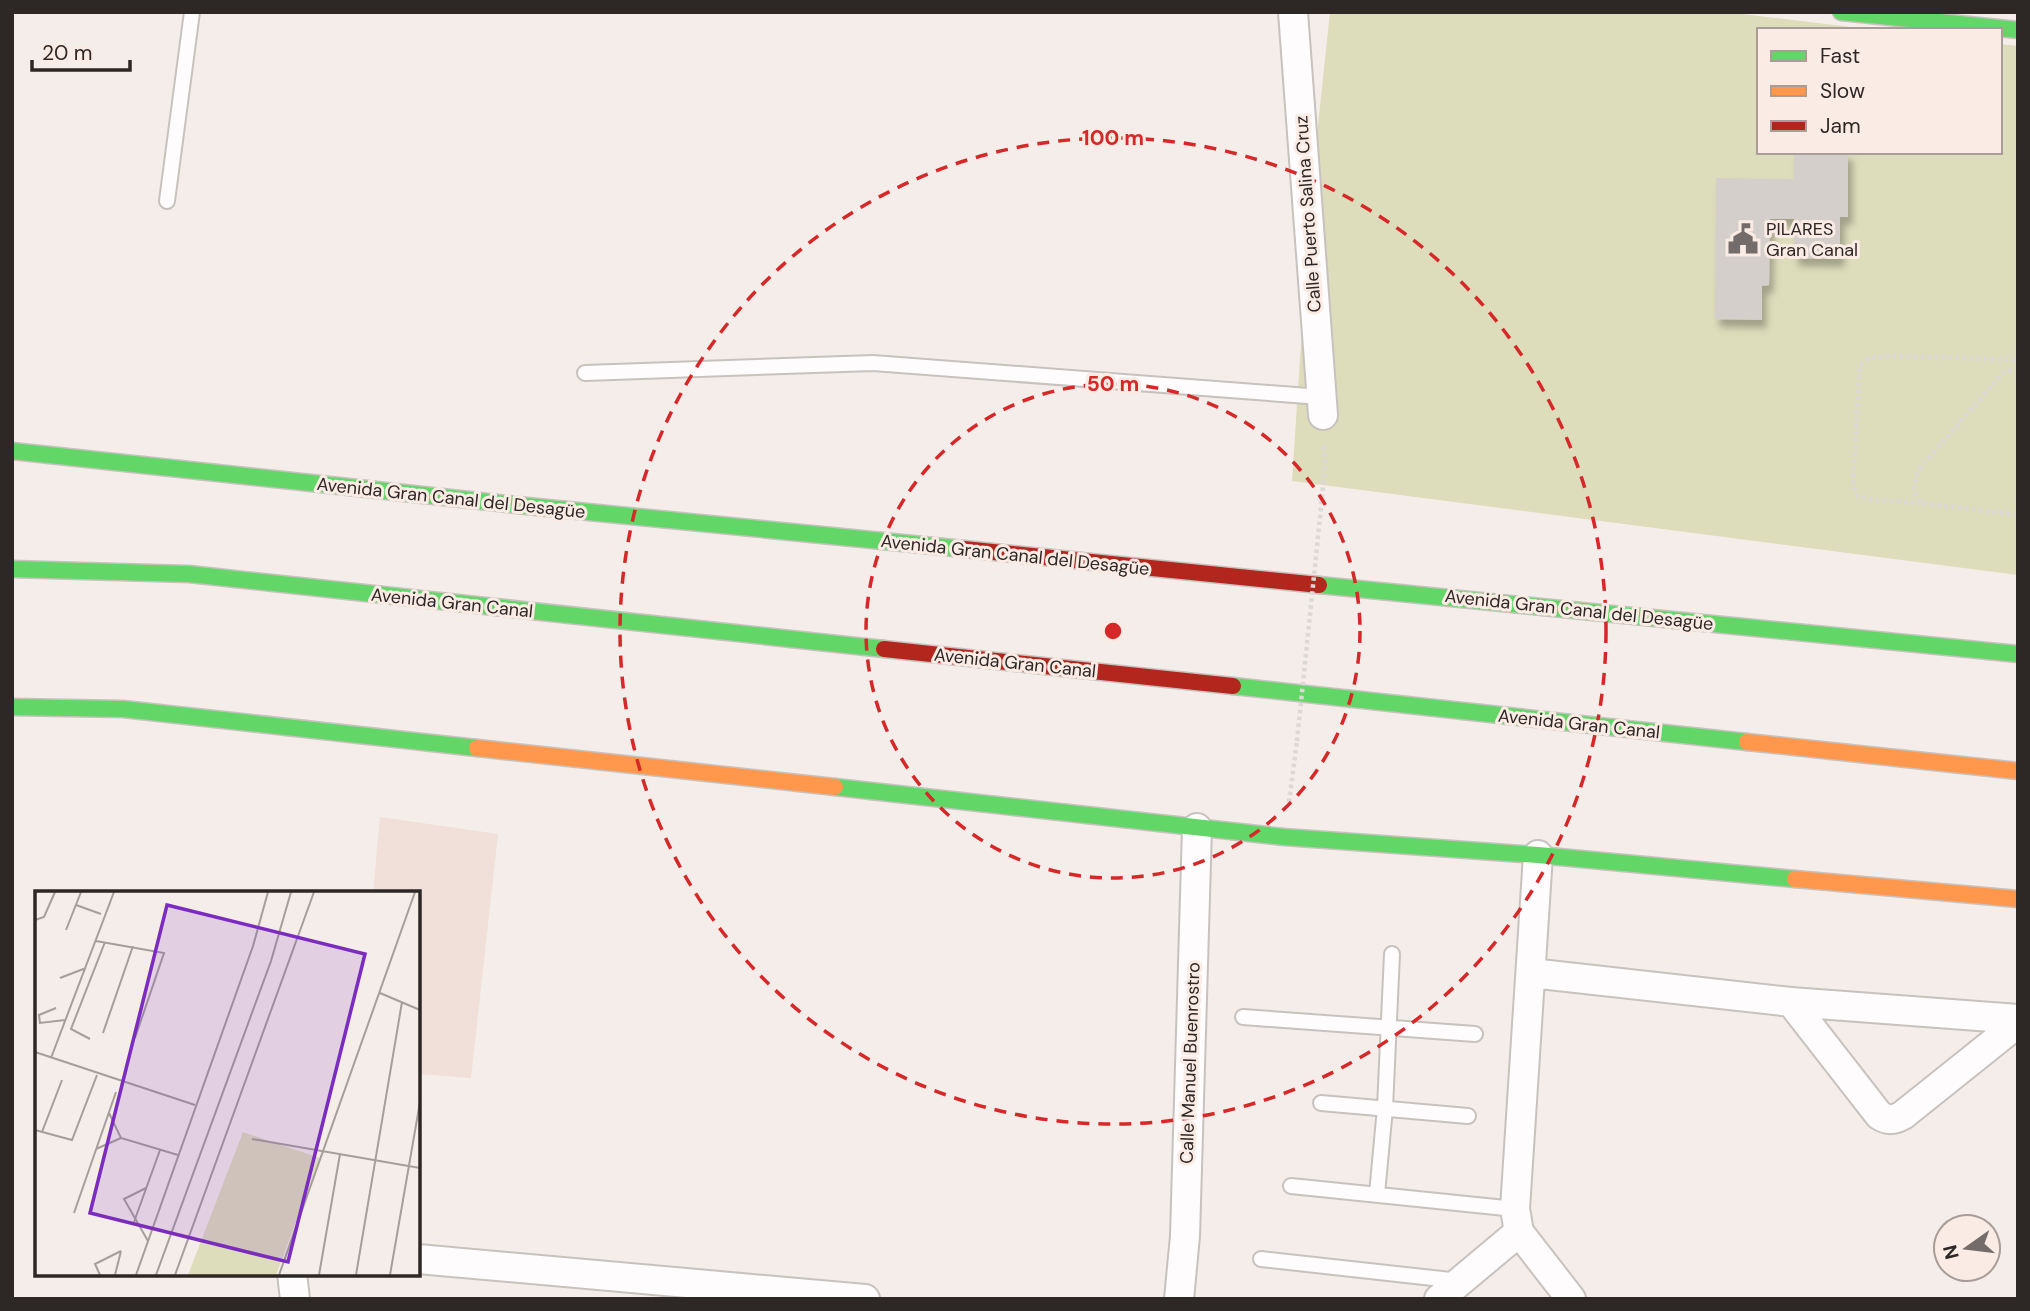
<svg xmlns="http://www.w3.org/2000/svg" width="2030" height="1311" font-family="'DM Sans',sans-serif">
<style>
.built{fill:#f0e0d9}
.green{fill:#dddcbb}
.building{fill:#d5cfcb;filter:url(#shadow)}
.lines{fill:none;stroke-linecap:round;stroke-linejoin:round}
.lane-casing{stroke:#c8c2bf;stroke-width:18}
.street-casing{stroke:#c8c2bf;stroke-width:32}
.fast-casing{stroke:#c8c2bf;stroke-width:19}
.slow-casing{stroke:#c8c2bf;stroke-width:19}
.jam-casing{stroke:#c8c2bf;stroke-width:19}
.path{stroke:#dbd8d6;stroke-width:4.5;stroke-dasharray:3.5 3.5;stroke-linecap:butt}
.lane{stroke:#fefcfc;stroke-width:14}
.street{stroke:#fefcfc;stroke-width:28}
.fast{stroke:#63d668;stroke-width:16}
.slow{stroke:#ff974d;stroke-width:16}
.jam{stroke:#b3261e;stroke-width:16}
.path-bridge{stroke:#dbd8d6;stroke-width:4.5;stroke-dasharray:3.5 3.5;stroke-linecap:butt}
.ring{fill:none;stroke:#d62828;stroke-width:3.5;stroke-dasharray:12 9}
.labels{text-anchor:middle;stroke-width:6;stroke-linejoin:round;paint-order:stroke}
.street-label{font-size:18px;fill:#2d2725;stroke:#faebe4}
.poi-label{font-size:18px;fill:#2d2725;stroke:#faebe4;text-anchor:start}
.inset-road{fill:none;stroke:#a59e9b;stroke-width:2}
.view{fill:#7b2cbf;fill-opacity:0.15;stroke:#7b2cbf;stroke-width:3.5}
.inset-edge{fill:none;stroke:#2d2725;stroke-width:3.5}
.centre{fill:#d62828;stroke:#faebe4;stroke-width:3.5}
.ring-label{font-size:21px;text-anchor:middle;font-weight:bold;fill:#d62828;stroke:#faebe4;stroke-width:6;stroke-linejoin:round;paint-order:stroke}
</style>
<defs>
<filter id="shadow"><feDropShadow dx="4.5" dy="8" stdDeviation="3.5" flood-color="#0004"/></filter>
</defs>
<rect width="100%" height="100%" fill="#f5ede9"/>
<path class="built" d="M380,817l118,17 -27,244 -53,-4v-181h-45z"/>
<path class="green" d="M1330,12h395l151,18h-117v122h241v-108l18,2v529l-726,-94 19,-290z"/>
<path class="building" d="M1794,152h54v65h-8v42l-46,-1v-39h-24l-1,66 -7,1v34l-47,-1 1,-141 78,1z"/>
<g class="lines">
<g class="lane-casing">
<path id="lane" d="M167,201l25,-189
M585,373l288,-10 448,34
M1243,1017l232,17
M1321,1103l147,13
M1291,1186l224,23
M1377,1194l8,-86 7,-154
M1261,1259l199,22"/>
</g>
<g class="street-casing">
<path id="street" d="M1293,12l30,403
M1531,973l260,29 227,17
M1791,1002l88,113c9,6 15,5 24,0l115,-92
M1519,1232l52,67
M418,1259l447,40
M292,1274l3,25
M1179,1299l6,-63 12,-408
M1439,1299l80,-67 -4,-23 23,-354"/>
</g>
<g class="fast-casing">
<path id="fast" d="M1841,12l177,18
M12,451l505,54 447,44
M12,569l177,5 695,75
M1319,585l699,69
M1233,686l514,56
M12,707l111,2 354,39
M835,787l449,50 254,18 257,24"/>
</g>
<g class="slow-casing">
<path id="slow" d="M1747,742l271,29
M477,748l358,39
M1795,879l223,20"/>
</g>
<g class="jam-casing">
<path id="jam" d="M964,549l355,36
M884,649l349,37"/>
</g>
<path class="path" d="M2018,367l-15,6 -83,95c-7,15 -8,21 1,35l97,12
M1322,498l3,-35 -1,-19
M1921,503l-49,-3 -15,-5 -4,-11 7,-119 8,-7 24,-2 126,4
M1289,802l8,-61"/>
<use href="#lane" class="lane"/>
<use href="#street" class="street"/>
<use href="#fast" class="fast"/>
<use href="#slow" class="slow"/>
<use href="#jam" class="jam"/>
<path class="path-bridge" d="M1297,741l25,-243"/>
</g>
<g class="ring">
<circle cx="1113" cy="631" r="247"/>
<circle cx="1113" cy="631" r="493"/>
</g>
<defs>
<g id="civic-bare" transform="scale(2.415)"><path d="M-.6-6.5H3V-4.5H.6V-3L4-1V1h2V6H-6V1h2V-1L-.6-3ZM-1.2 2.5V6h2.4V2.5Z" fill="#736c6a" stroke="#faebe4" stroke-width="2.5" paint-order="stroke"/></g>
</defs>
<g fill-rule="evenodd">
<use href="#civic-bare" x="1743" y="239"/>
</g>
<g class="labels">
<g class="street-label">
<text transform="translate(1308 214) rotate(-94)" y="6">Calle Puerto Salina Cruz</text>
<text transform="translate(451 498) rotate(6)" y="6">Avenida Gran Canal del Desagüe</text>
<text transform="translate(1015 555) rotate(6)" y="6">Avenida Gran Canal del Desagüe</text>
<text transform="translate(452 603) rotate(6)" y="6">Avenida Gran Canal</text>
<text transform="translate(1579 610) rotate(6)" y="6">Avenida Gran Canal del Desagüe</text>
<text transform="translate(1015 663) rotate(6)" y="6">Avenida Gran Canal</text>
<text transform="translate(1579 724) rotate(6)" y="6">Avenida Gran Canal</text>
<text transform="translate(1190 1063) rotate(-88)" y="6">Calle Manuel Buenrostro</text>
</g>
<g class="poi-label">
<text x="1766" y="235">PILARES<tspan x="1766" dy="21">Gran Canal</tspan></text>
</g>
</g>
<g transform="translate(35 891)">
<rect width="385" height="385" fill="#f5ede9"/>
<path d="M208,241l77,26 -44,117h-88z" fill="#dddcbb"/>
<path class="inset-road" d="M41,14l25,9M0,29l9,-3 11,-25M31,39l15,-38M61,50l68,12 -29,85M25,87l26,-10M345,102l40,17M21,117l-17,7 1,8 25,-3M68,142l30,-87M55,148l-19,-10 34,-87M0,161l160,53M16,167l63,-166M74,222l12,25 57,17M0,239l37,10 25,-65M7,241l20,-52M217,248l168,29M61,258l25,-11M111,297l-22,11 24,42M39,322l42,-121M99,331l26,-72M65,384l-5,-11 26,-13M80,384l6,-24M101,384l117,-329 15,-54M121,384l115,-314 20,-69M140,384l139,-383M244,384l136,-383M284,384l21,-121M321,384l46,-273M355,384l30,-173"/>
<path class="view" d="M132,14l198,49 -77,308 -198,-49z"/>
<rect width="385" height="385" class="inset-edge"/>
</g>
<circle cx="1113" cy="631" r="10" class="centre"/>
<g class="ring-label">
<text x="1113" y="145">100 m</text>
<text x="1113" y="391">50 m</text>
</g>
<rect width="2030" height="1311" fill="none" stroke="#2d2725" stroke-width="28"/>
<rect x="1757" y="28" width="245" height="126" fill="#faebe4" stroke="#a89d98" stroke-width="2"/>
<rect x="1771" y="51" width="35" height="10" fill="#63d668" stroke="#a89d98" stroke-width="2"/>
<text x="1820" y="63" font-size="21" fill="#2d2725">Fast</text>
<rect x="1771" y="86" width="35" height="10" fill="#ff974d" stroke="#a89d98" stroke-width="2"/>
<text x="1820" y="98" font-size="21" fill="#2d2725">Slow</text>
<rect x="1771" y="121" width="35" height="10" fill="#b3261e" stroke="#a89d98" stroke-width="2"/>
<text x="1820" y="133" font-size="21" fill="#2d2725">Jam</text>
<g transform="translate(1967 1248) rotate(256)"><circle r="33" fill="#faebe4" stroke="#a89d98" stroke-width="2"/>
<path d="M0-5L12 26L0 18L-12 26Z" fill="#736c6a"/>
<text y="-10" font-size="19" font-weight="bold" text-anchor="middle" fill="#2d2725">N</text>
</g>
<path d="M32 60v10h98v-10" fill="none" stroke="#2d2725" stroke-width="3.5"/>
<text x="42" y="60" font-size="21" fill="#2d2725" stroke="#faebe4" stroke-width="5" paint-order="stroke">20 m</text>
</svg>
